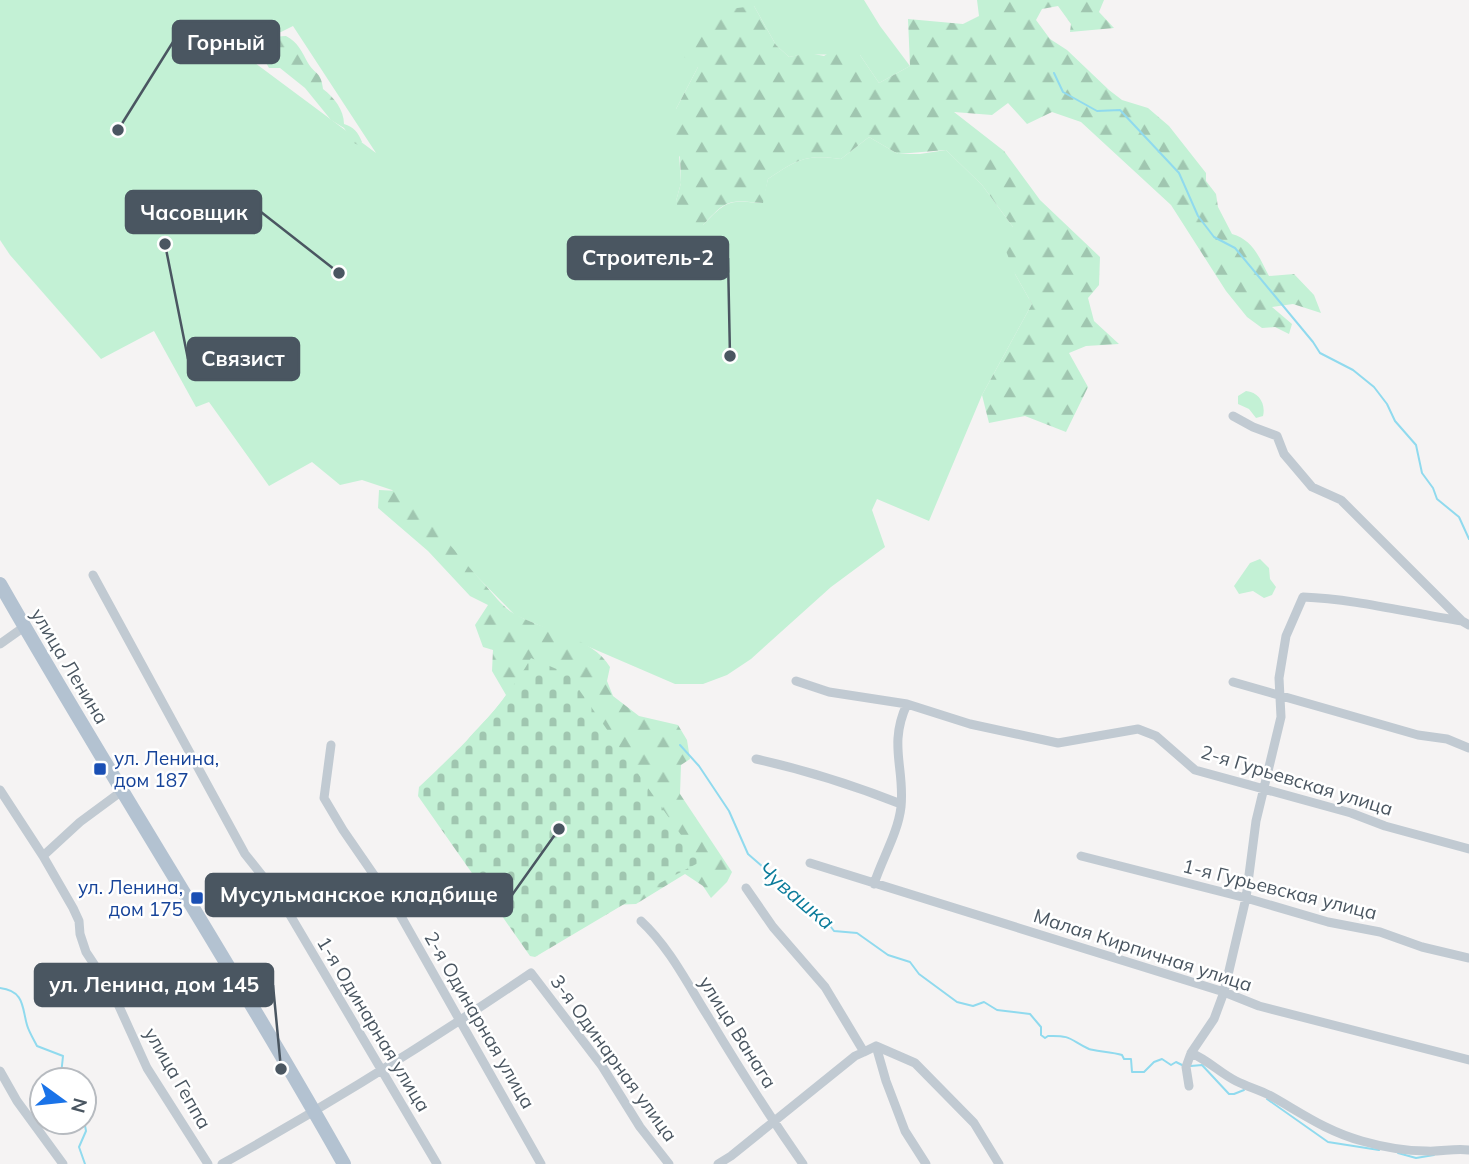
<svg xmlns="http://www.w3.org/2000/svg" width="1469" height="1164" font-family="Mulish,sans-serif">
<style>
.green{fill:#c3f1d5;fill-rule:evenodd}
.forest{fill:url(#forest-firs)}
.cemetery{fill:url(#cemetery-stones)}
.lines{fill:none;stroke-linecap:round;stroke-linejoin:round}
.stream{stroke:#90daee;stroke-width:2}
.street{stroke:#c1cad2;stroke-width:9}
.primary{stroke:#b3c2d1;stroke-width:14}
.transit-dot{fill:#1a4fb4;stroke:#fff;stroke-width:2.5}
.labels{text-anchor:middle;stroke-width:5;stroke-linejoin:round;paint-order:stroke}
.street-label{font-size:19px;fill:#4a5661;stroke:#fff}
.transit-label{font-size:19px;fill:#164399;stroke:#fff;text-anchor:start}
.water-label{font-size:21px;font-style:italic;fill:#0c7c9b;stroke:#fff}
.leader{fill:none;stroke:#4a5661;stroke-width:2.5}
.callout-dot{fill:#4a5661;stroke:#fff;stroke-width:2.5}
.callout{fill:#4a5661;stroke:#4a5661;stroke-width:2.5}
.callout-label{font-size:21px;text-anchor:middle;font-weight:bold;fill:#fff}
</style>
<defs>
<pattern id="forest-firs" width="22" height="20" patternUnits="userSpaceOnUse" patternTransform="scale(1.75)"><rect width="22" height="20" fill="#c3f1d5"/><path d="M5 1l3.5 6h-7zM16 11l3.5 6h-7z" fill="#a0c6b0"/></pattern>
<pattern id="cemetery-stones" width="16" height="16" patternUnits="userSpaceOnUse" patternTransform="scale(1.75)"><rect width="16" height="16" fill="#c3f1d5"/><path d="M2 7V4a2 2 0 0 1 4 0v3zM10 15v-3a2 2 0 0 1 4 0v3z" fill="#a0c6b0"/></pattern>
</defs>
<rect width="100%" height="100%" fill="#f5f3f3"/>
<path class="green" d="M0,0h864l16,26 30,40 -31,17 -19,-28c-24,1 -48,-3 -71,2l-13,-12 -22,-39 -56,61 -22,42 5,74 -5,18 27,24c24,-25 25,-25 59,-22l6,-24c29,-19 37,-25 73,-20l28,-22 29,17h22l26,-4 36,35 31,42 2,47 17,30 -50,91 -53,126 -52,-22 -5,11 13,37 -54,40 -80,72 -24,16 -24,9h-28l-160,-69 -123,-125 -30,-10 -22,5 -28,-23 -43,24 -60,-84 -13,5 -42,-76 -53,28 -91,-104 -10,-15zM293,26l83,127 -129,-96 -2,-16 36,-9z
M1246,391c13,1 20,13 17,25l-7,2 -7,-9 -11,-5v-8z
M1260,559l9,9 1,11 6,8 -4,8 -8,3 -11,-7 -14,3 -5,-8 16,-23z"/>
<path class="forest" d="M977,0h127l-5,12 15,16 -44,4 1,-8 -13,-18 -16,3 -6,11 14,19 17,11 42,40 13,10 26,8 21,18 37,47v8l10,13 2,13 14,27c21,6 27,23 37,42l25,-2 20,21 7,18 -28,-9 -21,3 20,17 -3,10 -14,-7 -13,1 -15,-11 -21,-26 -55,-86 -90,-83 -29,-10 -25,12 -19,-21 -16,12 -38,-3 50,39 36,49 60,57 -1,28 -11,13 6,23 25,23 -33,2 -17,7 19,34 -22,45 -41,-16 -36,7 -7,-28 50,-91 -17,-30 -9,-23 7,-24 -31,-42 -36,-35 -48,4 -29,-17 -28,22c-36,-5 -44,1 -73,20l-5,24c-35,-3 -36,-4 -60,22l-21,-1 -6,-23 5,-18 -1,-26 -12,-15 8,-33 22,-42 -14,-10 10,-16 35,-32 25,-3 22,39 13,12 20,-4 15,3 18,-12 18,11 19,28 31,-17 -2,-47 55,5 16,-8z
M286,36c12,6 16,16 22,27 7,12 13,8 15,26 11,8 21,21 21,35 10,3 14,8 18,18l-4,3 -4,-2 -10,-15 -13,-8 -26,-32 -25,-20h-11l-4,-7 -16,-5 -3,-8c11,-9 26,-11 40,-12z
M379,490l20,1c32,28 58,64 87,95 8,9 17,21 27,27 28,17 80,24 97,54l-3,14 6,15 26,20 39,9 9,15 3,19 -9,6 -1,29 52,78 -5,10 -16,16 -8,-12 -18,-12 -49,30 -23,1 -189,-118c11,-16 13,-11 25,-22 8,-8 13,-18 20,-27 14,-16 24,-24 37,-43l-14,-24 1,-21 -10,-3 -8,-22 13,-20 -18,-9 -42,-45 -50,-43z"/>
<path class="cemetery" d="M531,658l37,16 132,188 -42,22 -123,73 -5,-1 -112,-160 1,-9c43,-41 82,-77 112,-129z"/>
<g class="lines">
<path class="stream" d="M1054,73l9,19 34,19 23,-1 59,63 19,43 16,21 21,11 78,94 7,11 33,17 21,17 13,17 8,17 21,24 6,28 11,15 4,11 22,18 10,22
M680,745l19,21 30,45 19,43 15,13 3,8 41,27 6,8h5l16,21 23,2 31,22 22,7 9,12 38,28 16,4 11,-4 13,8 33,4 11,13v8l4,3 3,-2c24,-1 22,4 41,13 5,2 25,3 33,6l2,4h7l1,13h12l10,-10 8,-3 9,6 5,-3 6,3
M0,988c25,3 22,20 27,37 2,7 7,15 10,21l26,10 -2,19 2,5
M1191,1066l11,-1 27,29h5l10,-4
M1267,1099l61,43 51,8
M84,1120l2,11 -7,16 6,17
M1398,1153l18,5 18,-3"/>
<path class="street" d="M1233,416l20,11 24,9 7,18 28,33 29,13 120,120
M93,575l152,279 35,44 157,266
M0,644l24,-17
M796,681l33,11 78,12 63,20 88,19 80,-14 18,7 39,34 156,43 34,13 84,23
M1233,682l185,53 29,4 22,9
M331,745l-7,53 19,32 51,74 147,260
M756,759c50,11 97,26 145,45
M0,790l43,66 30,52 6,13 1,13 6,18 27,41 34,75 61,96
M43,856l37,-34 42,-31
M1081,856l165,42 82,24 52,10 42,15 47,11
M810,863l414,129 35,14 210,54
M874,884c8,-25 24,-51 27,-77 4,-39 -13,-62 6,-103
M746,888l27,39 52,60 39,65 12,-6 10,35 19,50 21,33
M641,921c29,27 47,64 68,97 30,50 61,99 94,146
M876,1046l39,17 59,60 25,41
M1191,1053c17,7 29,20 45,28 12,6 24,9 35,15 32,18 55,35 91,45 21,6 43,10 64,10 15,1 28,-3 43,-1
M0,1071l17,30 46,63
M1189,1086l-3,-19 5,-14 23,-34 10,-27 22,-94 10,-77 25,-104 -2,-39 7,-42 17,-39c53,2 106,16 159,24l7,4
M222,1164c106,-59 209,-123 309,-191l71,93 38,61 29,37
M718,1164l13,-8 124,-100 9,-4"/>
<path class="primary" d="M0,584c111,195 234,384 344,580"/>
</g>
<g class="transit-dot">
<rect x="93" y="762" width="14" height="14" rx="3.5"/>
<rect x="190" y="891" width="14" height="14" rx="3.5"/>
</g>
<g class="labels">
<g class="street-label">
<text transform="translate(70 666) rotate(59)" y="7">улица Ленина</text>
<text transform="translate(1297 780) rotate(17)" y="7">2-я Гурьевская улица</text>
<text transform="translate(1280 889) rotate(14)" y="7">1-я Гурьевская улица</text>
<text transform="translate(1143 950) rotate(18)" y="7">Малая Кирпичная улица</text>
<text transform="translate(480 1020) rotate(60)" y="7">2-я Одинарная улица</text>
<text transform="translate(374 1024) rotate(59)" y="7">1-я Одинарная улица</text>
<text transform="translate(738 1032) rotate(58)" y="7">улица Ванага</text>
<text transform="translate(614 1058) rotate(54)" y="7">3-я Одинарная улица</text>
<text transform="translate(178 1078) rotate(60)" y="7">улица Геппа</text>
</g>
<g class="transit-label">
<text x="114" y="765">ул. Ленина,<tspan x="114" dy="22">дом 187</tspan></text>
<text x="183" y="894" text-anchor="end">ул. Ленина,<tspan x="183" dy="22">дом 175</tspan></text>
</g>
<g class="water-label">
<text transform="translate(796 896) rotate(40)" y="7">Чувашка</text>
</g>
</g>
<path class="leader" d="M118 130L173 42M339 273L261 212M730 356L728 258M165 244L188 359M559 829L512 895M281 1069L273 985"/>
<g class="callout-dot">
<circle cx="118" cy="130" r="7"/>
<circle cx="339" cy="273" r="7"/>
<circle cx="730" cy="356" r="7"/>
<circle cx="165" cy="244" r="7"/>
<circle cx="559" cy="829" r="7"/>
<circle cx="281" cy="1069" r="7"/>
</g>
<g class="callout">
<rect x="173" y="21" width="106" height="42" rx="7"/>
<rect x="126" y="191" width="135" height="42" rx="7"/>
<rect x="568" y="237" width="160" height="42" rx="7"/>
<rect x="188" y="338" width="111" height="42" rx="7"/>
<rect x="206" y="874" width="306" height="42" rx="7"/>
<rect x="35" y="964" width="238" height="42" rx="7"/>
</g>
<g class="callout-label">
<text x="226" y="50">Горный</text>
<text x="194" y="220">Часовщик</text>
<text x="648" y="265">Строитель-2</text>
<text x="243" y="366">Связист</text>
<text x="359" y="902">Мусульманское кладбище</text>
<text x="154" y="992">ул. Ленина, дом 145</text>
</g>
<g transform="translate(63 1101) rotate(105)"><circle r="33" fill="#ffffff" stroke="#b7bbc0" stroke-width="2"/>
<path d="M0-5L12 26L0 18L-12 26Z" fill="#1a73e8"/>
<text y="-10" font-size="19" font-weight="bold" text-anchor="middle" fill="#4a5661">N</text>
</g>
</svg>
